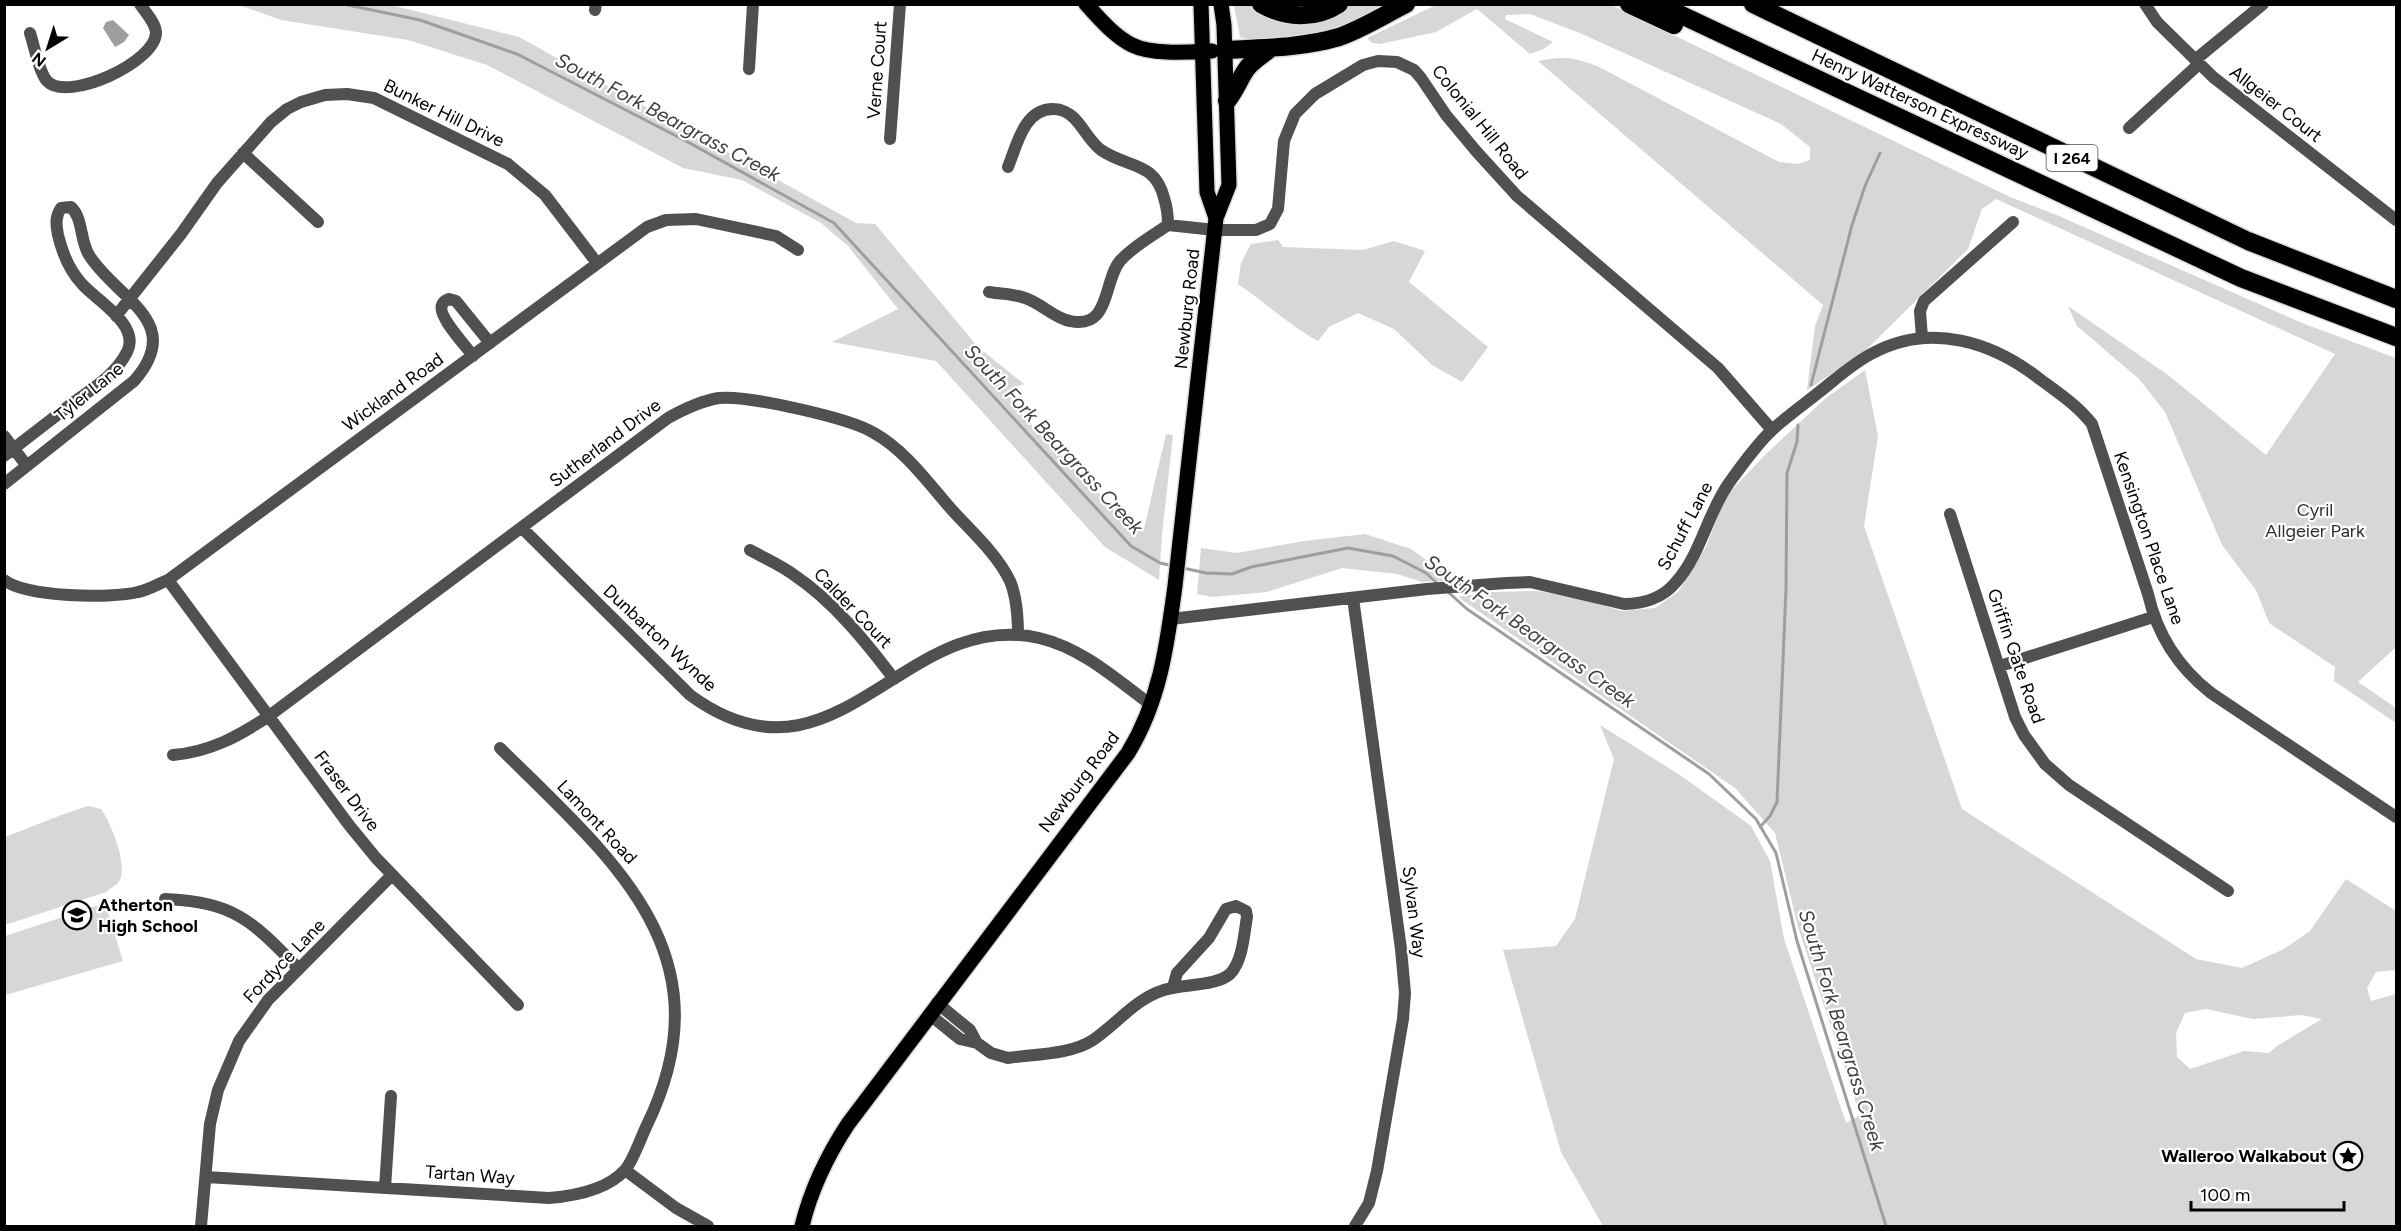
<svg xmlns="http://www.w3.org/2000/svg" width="2401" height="1231" font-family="Figtree,sans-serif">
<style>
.green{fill:#d7d7d7;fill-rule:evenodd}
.water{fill:#9e9e9e}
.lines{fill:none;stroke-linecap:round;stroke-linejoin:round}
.stream{stroke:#9e9e9e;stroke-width:3}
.major-casing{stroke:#dbdbdb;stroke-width:18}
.highway-casing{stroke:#dbdbdb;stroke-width:21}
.minor{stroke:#505050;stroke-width:12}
.major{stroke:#000;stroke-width:15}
.highway{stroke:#000;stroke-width:18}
.labels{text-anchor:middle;stroke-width:4.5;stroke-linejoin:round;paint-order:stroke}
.shield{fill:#fff;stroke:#4c4c4c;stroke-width:1.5}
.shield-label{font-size:16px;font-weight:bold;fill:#000}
.street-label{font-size:18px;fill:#000;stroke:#fff}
.park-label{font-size:18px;fill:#2e2e2e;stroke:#fff}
.poi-label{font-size:18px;font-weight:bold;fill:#000;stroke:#fff;text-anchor:start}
.water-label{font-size:20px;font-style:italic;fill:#3f3f3f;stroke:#fff}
</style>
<rect width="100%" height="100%" fill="#fff"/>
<path class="green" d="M239,5h152l128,32 337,186 19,1 103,123 46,37 -14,5 1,15 124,126 9,-1 22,-95 7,1 -11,100 -3,45 -54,-33 -169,-186 -104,-19 66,-33 -50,-63 -27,-23 -79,-43 -59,-12 -196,-103 -79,-25 -127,-20z
M1234,5h17l10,6 76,2 12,-8h40c-42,20 -68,31 -116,33 -11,1 -22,3 -33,-1z
M1436,5h175l399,192 49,19 243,107 94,35v289l-38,35 38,26v15l-62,-42 1,-14 -66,-44 -13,-33 -34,-45 -57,-133 -26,-33 -62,-53 -9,-20 100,69 98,80 69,-101 -339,-155 -14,10 -14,40 -106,105 -55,36 8,-64 8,-21 -285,-244c27,-5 36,-4 61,6l180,95 19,2 12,-4v-13l-29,-23 -199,-90 -52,-20 -24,1 -1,4 48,23 -9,7 -14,5 -53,-45 -41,23 -56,12 -8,-1 -5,-5z
M1278,240l5,7 80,3 31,-9 31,10 -16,31 79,65 -26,35 -30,-17 -38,-36 -36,-16 -29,14 -11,14c-29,-16 -53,-39 -80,-57l3,-21 10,-19z
M1865,370l13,66 -14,90 98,283 234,150 46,9 42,-19 26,-18 36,-52 50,32v59l-20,2 -9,16 4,13 25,-7v232h-793l-42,-74 -58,-202 53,-4 19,-27 39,-160 -14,-34 80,50 71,51 19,35 14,78 62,184 14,-8 -62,-188 -23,-94 -40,-45 -277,-191 34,-5 46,-1 38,6 46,14 33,-3 23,-16 28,-45 19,-50 40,-42 61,-57zM2206,1009l47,10 49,-4 20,4 -45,27 -8,7 -25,-2 -54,18 -13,-12 -1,-24 9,-20z
M1365,534l46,15 43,31 -32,2 -25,-8 -55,-6 -75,24 -55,5 -15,-3 4,-46 36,5 67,-12z
M88,806l13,3c10,14 29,59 17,74 -3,3 -9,6 -12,9l-101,33v-88l59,-23z
M105,903l18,58 -118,34v-59z"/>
<path class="water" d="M113,20l16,15 -5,7 -9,5 -12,-19 3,-6z"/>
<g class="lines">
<path class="stream" d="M343,4l77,16 97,34 169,87 148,82 297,323 29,17 14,3
M1811,385l41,-160 13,-39 15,-33
M1183,568l23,5 26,1 19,-7 97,-19 45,8 33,17 13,12
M1447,591l20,18 242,165 47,45 20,34 21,88 89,285
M1760,827l10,-11 7,-14 9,-213 1,-116 10,-31 1,-17"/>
<g class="major-casing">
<path id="major" d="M1086,4c14,15 28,32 46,41 20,10 58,7 80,6
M1201,4l6,188 9,26
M802,1226c9,-37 25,-70 46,-102l280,-371c32,-52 39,-108 47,-167l41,-368 13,-33 -5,-160 -3,-21"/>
</g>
<g class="highway-casing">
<path id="highway" d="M1261,4c24,14 54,16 78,0
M1629,4l45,21
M1658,4l583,274 155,59
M1753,4l495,237 148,58
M1224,50c38,-2 78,-2 115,-13 23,-8 45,-22 67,-33
M1227,101c9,-11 13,-24 21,-34 7,-8 16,-13 23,-19"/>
</g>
<path class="minor" d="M2145,4l12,18 56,55 183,143
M595,10l1,-6
M30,33c4,12 9,39 17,48 20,22 110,-19 109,-49 -1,-10 -11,-20 -16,-28
M2195,60l68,-56
M749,69l4,-65
M2129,128l70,-64
M890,139l10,-135
M243,153l75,69
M1008,167c9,-22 16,-59 46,-58 7,0 15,4 20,9 10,10 16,24 27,32 26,18 54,11 63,48 3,9 4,17 4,27
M989,292c12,2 25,2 36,6 16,5 29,20 45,23 41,9 33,-40 50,-60 12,-14 32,-25 48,-36l47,5h41l14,-6 8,-15 6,-68 11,-27 20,-20 48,-29 15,-4 19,1 17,8 7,8 25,37 30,36 41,45 201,172 54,62
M116,316l65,-82 36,-51 54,-61 16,-13 14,-7 24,-7 22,-1 27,4 134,66 37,31 52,68
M1922,338l-2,-27 4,-10 89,-79
M473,356c-6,-9 -36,-40 -31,-51 1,-3 4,-5 7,-6l7,2 34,42
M4,436l23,30
M4,456c22,-17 44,-34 66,-51 20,-15 45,-29 57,-53 14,-27 -30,-51 -45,-68 -12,-13 -20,-32 -24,-49 -2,-10 -3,-18 3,-27l10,-1c12,11 9,34 18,48 26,43 98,66 45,126l-130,103
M1950,514l65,203 9,18 21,29 24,21 159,106
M522,528l168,167c146,107 212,-88 349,-57 43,10 77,41 112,67
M750,550c14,8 31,15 44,25 39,26 72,67 100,104
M4,580c22,17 106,19 134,12 10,-2 20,-8 30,-12l479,-353 19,-7 30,-1 80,17 22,14
M168,580l181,245 27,33 142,147
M1353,598l48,351 4,44 -2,26 -26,152 -8,32 -14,23
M1171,619l256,-30 79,-6 24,-1 94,22c19,0 39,-6 52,-22 25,-28 31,-68 53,-99 13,-18 27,-38 43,-53 14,-13 31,-25 46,-37 18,-14 35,-30 55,-40 58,-31 120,-11 168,27 19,14 37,26 51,44l56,170c9,40 31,74 63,99l185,124
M2000,666l153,-49
M173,755c37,-3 66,-19 96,-39l399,-298c16,-9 32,-17 51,-20 28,-3 131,20 155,35 31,17 55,51 78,77 20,22 45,44 58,71 7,17 8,36 8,54
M165,899c70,3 87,22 134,70
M937,1003l33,27 7,13
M929,1014l31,25 17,4 14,10 17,5c27,-4 62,-3 85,-18 25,-17 42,-41 71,-50 18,-6 53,-4 66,-16 13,-13 14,-41 17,-57l-1,-6 -10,-5 -10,3 -17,29 -32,35 -4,14
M625,1170l51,38 32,18
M206,1177l343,21c25,-2 58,-8 76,-28 8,-9 16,-33 22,-45 83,-172 -35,-266 -147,-377
M385,1188l6,-92
M201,1226l9,-102 8,-34 21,-49 29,-41 124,-125"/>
<use href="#major" class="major"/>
<use href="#highway" class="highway"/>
</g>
<defs>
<g id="school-ring" transform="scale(1.5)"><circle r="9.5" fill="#fff" stroke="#000" stroke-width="1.5"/><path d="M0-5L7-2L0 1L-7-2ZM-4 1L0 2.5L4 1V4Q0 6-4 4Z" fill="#000"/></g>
<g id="sight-ring" transform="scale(1.5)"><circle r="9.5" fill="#fff" stroke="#000" stroke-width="1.5"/><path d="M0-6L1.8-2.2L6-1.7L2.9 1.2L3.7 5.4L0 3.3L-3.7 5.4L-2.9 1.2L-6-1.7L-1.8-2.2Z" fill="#000"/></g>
</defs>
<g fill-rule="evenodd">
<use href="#school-ring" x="77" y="915"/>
<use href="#sight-ring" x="2348" y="1156"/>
</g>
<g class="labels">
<rect class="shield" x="2046.5" y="145" width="51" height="26" rx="4.5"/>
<g class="shield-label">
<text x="2072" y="164">I 264</text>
</g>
<g class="street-label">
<text transform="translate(877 70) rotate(-86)" y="6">Verne Court</text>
<text transform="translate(1920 104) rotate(25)" y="6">Henry Watterson Expressway</text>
<text transform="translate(2276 104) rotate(38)" y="6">Allgeier Court</text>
<text transform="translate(444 113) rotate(26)" y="6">Bunker Hill Drive</text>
<text transform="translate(1480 122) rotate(51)" y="6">Colonial Hill Road</text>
<text transform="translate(1187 309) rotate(-84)" y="6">Newburg Road</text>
<text transform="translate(89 392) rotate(-39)" y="6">Tyler Lane</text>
<text transform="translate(393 392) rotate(-36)" y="6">Wickland Road</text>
<text transform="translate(605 443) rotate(-37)" y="6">Sutherland Drive</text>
<text transform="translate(1685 526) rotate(-62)" y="6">Schuff Lane</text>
<text transform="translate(2149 538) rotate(71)" y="6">Kensington Place Lane</text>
<text transform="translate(853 608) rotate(46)" y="6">Calder Court</text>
<text transform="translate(660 638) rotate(43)" y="6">Dunbarton Wynde</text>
<text transform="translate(2016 656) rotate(71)" y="6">Griffin Gate Road</text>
<text transform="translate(1079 782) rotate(-53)" y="6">Newburg Road</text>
<text transform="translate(347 791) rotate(53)" y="6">Fraser Drive</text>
<text transform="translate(597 822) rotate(47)" y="6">Lamont Road</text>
<text transform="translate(1414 912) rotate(83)" y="6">Sylvan Way</text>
<text transform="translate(284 961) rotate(-46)" y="6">Fordyce Lane</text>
<text transform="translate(470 1175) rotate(4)" y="6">Tartan Way</text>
</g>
<g class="park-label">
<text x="2315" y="516">Cyril<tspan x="2315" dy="21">Allgeier Park</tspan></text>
</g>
<g class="poi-label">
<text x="98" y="911">Atherton<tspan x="98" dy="21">High School</tspan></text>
<text x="2327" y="1162" text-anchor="end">Walleroo Walkabout</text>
</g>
<g class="water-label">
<text transform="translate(668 117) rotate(28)" y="7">South Fork Beargrass Creek</text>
<text transform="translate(1054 439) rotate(47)" y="7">South Fork Beargrass Creek</text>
<text transform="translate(1530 631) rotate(35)" y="7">South Fork Beargrass Creek</text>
<text transform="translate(1842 1030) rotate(73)" y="7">South Fork Beargrass Creek</text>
</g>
</g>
<rect width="2401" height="1231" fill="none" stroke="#000000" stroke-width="12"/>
<g transform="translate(48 48) rotate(218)" stroke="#ffffff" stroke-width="4.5" paint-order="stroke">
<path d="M0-4.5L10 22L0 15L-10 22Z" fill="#000000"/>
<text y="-9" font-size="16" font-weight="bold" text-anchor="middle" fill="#000000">N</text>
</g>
<path d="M2191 1201v9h153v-9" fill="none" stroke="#000000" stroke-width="3"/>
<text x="2200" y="1201" font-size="18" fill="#000000" stroke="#ffffff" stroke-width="4.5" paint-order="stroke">100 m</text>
</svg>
